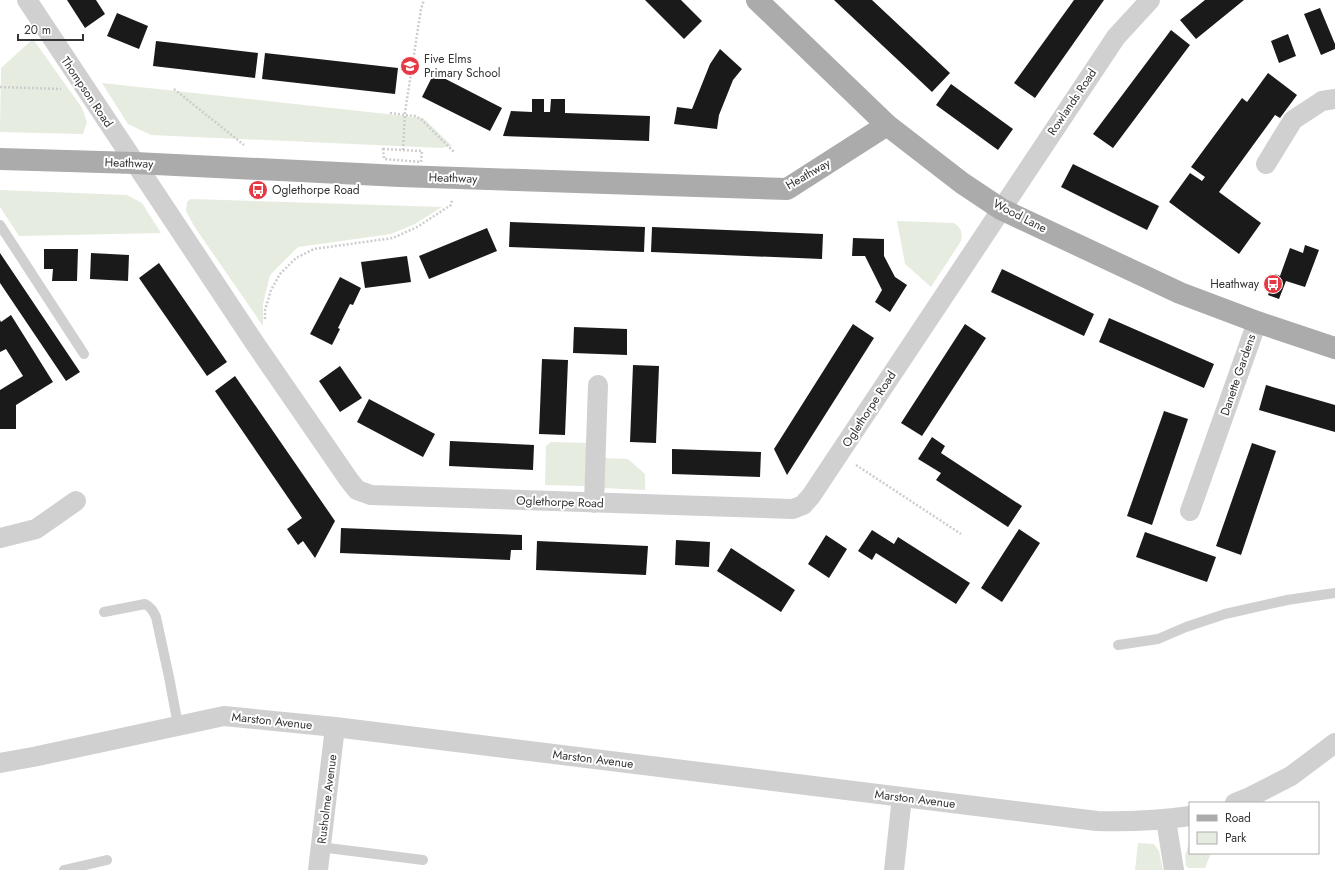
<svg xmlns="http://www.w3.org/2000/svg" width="1335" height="870" font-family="Jost,sans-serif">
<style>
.green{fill:#e6ecdf}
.building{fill:#1a1a1a}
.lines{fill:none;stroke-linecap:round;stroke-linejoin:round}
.path{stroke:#cdcdcd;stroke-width:2.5;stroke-dasharray:2 2;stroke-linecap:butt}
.lane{stroke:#d0d0d0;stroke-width:10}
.street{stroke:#d0d0d0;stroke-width:20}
.primary{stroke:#ababab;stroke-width:22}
.labels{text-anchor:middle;stroke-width:4;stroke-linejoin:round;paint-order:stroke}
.poi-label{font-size:12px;fill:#333;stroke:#fff;text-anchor:start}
.street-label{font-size:12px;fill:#333;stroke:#fff}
</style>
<rect width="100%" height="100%" fill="#fff"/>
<path class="green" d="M33,39l49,69 5,14 -4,12 -83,-2 1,-64z
M102,83l321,35 29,28 -11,2 -290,-13 -23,-11z
M0,190l127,5 15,8 19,30 -142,3 -19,-29z
M191,199l251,8 -27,17 -24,10 -93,13 -28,28 -7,29v22l-69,-100 -8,-15 1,-9z
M897,221l57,2c7,4 9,10 7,18l-30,46 -26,-23z
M551,442l39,1 -2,40 -4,3 -39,-1 1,-39z
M602,458l26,1 17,15v16l-44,-2z
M1190,840v13h21l-6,15h-16l-3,-2 -1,-10z
M1138,843l16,1 5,7 4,19h-28z"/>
<path class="building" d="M67,0h29l9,14 -20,14z
M645,0h36l21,21 -18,18z
M834,0h38l78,73 -18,19z
M1074,0h30l-69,98 -21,-15z
M1205,0h39l-48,39 -16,-19z
M1320,8l15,36v5l-14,6 -17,-41z
M117,13l31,13 -9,23 -32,-13z
M1171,30l19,15 -77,103 -20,-14z
M1288,34l8,22 -17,7 -8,-22z
M156,41l102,12 -3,25 -102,-12z
M720,49l22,20 -9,11 -14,35 -2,14 -43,-5 3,-17 15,2 18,-45z
M265,53l133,15 -3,26 -133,-15z
M434,73l68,35 -12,23 -68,-34z
M1268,73l29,22 -17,23 -5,-3 -56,77 42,31 -22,31 -70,-52 21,-29 12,8 3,-4 -14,-10 51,-69 5,4z
M951,84l62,45 -15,21 -62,-45z
M532,99h12v13h6l1,-13h14v14l85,3 -1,25 -146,-5 8,-25 21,1z
M1073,164l86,42 -12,24 -86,-43z
M510,222l135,5 -1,25 -135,-5z
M652,227l171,7 -1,25 -171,-7z
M487,228l10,23 -68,28 -10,-23z
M853,238l31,1v17l11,21 12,8 -17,27 -15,-10 7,-12 -17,-34h-13z
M1305,245l14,5 -14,37 -19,-6 -7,18 -11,-4 7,-21 5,2 10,-28 13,5z
M44,249h34l-1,32h-25l1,-12h-9z
M0,253l80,119 -14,9 -66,-98z
M91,253l38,2 -1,26 -38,-2z
M407,256l4,26 -46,6 -4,-26z
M159,263l68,99 -20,14 -68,-98z
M1002,269l92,45 -10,22 -93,-44z
M340,277l21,11 -8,17 -3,-1 -12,24 2,1 -8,16 -22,-11z
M11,315l42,67 -37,23v24h-16v-39l23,-14 -17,-27 -6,3v-32l1,2z
M1109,318l105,46 -10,24 -105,-46z
M853,324l21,14 -87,137 -13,-26z
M965,324l21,14 -64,98 -21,-13z
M574,327l53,2v26l-54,-2z
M542,359l26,1 -3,75 -26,-1z
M633,365l26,1 -3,77 -26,-1z
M340,366l22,32 -22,14 -21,-31z
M235,376l100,145 -20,37 -12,-17 -5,4 -11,-16 15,-11 -87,-127z
M1266,385l69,20v27l-76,-22z
M369,399l66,35 -12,23 -66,-35z
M1164,411l24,8 -36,106 -25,-9z
M932,437l13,9 -4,7 81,53 -14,21 -72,-47 5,-7 -23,-14z
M450,441l84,4 -1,25 -84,-4z
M1252,443l24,8 -35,104 -25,-9z
M672,449l89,3 -1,25 -88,-3z
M341,528l181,7v15h-11l-1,10 -170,-7z
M1019,529l21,14 -38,59 -21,-14z
M872,530l22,14 4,-7 72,46 -14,21 -80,-51 -4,7 -14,-9z
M1145,532l71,25 -9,25 -71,-25z
M826,535l21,14 -18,29 -21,-14z
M676,540l34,2 -1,25 -34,-2z
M537,541l111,5 -2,29 -110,-5z
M731,548l64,42 -14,22 -64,-41z"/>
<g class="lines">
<path class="path" d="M0,87l61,2
M174,89l70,56
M390,113l25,3 6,3 34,34
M383,149l39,2 -1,11 -37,-3z
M403,150l2,-38 16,-103 3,-9
M265,319v-9l6,-20 9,-16 16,-16 18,-9 79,-11 24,-11 34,-22 1,-5
M856,465l105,69"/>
<path class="lane" d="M0,225l84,129
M104,612l41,-8c6,3 8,7 11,13l13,60 9,48
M1118,645l40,-6 28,-12 39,-13 62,-14 48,-7
M320,847l103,13
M64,870l43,-10"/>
<path class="street" d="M27,0l227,342 95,138 8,10 14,5 422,14 10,-4 8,-9 305,-459 34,-37
M1266,164l27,-44 29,-19 13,-2
M594,503l4,-118
M1190,511l67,-189
M0,538l36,-9 40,-28
M0,763l33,-6 191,-41 111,11 762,94c34,1 60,0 93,-5
M1235,803l15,-6 41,-21 44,-33
M1166,820l8,50
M318,870l17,-143
M894,870l8,-73"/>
<path class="primary" d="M757,0l130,125 75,58 39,26 179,84 77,29 78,26
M0,159l135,4 265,13 387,13 100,-64"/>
</g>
<defs>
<g id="school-disc" transform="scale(1)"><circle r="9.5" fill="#e63946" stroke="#fff"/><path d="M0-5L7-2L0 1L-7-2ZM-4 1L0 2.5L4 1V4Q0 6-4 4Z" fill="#fff"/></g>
<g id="bus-disc" transform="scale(1)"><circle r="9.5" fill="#e63946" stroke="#fff"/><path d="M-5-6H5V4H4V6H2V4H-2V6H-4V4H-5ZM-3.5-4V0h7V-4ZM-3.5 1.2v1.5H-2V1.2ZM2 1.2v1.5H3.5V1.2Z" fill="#fff"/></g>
</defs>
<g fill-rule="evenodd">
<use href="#school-disc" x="410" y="66"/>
<use href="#bus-disc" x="258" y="190"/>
<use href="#bus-disc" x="1273" y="284"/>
</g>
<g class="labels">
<g class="poi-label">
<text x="424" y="63">Five Elms<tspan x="424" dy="14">Primary School</tspan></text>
<text x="272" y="194">Oglethorpe Road</text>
<text x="1259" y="288" text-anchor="end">Heathway</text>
</g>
<g class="street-label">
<text transform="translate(87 92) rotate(56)" y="4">Thompson Road</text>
<text transform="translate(1072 102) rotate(-56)" y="4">Rowlands Road</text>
<text transform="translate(129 163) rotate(2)" y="4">Heathway</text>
<text transform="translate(808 174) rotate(-30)" y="4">Heathway</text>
<text transform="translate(453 178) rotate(2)" y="4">Heathway</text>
<text transform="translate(1020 216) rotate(27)" y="4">Wood Lane</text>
<text transform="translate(1238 375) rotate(-71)" y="4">Danette Gardens</text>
<text transform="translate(869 409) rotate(-57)" y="4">Oglethorpe Road</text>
<text transform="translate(560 502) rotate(2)" y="4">Oglethorpe Road</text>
<text transform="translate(272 721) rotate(6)" y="4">Marston Avenue</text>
<text transform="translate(593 759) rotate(7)" y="4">Marston Avenue</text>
<text transform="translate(327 799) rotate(-83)" y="4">Rusholme Avenue</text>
<text transform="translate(915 799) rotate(7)" y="4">Marston Avenue</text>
</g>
</g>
<rect x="1189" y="802" width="130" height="52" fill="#ffffff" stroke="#adadad"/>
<rect x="1197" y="815" width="20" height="6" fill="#ababab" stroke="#adadad"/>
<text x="1225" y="822" font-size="12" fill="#333333">Road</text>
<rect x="1197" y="832" width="20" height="12" fill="#e6ecdf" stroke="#adadad"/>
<text x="1225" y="842" font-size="12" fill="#333333">Park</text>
<path d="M18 34v6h65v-6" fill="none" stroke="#333333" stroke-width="2"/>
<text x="24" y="34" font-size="12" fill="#333333" stroke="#ffffff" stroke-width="3" paint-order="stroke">20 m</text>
</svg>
